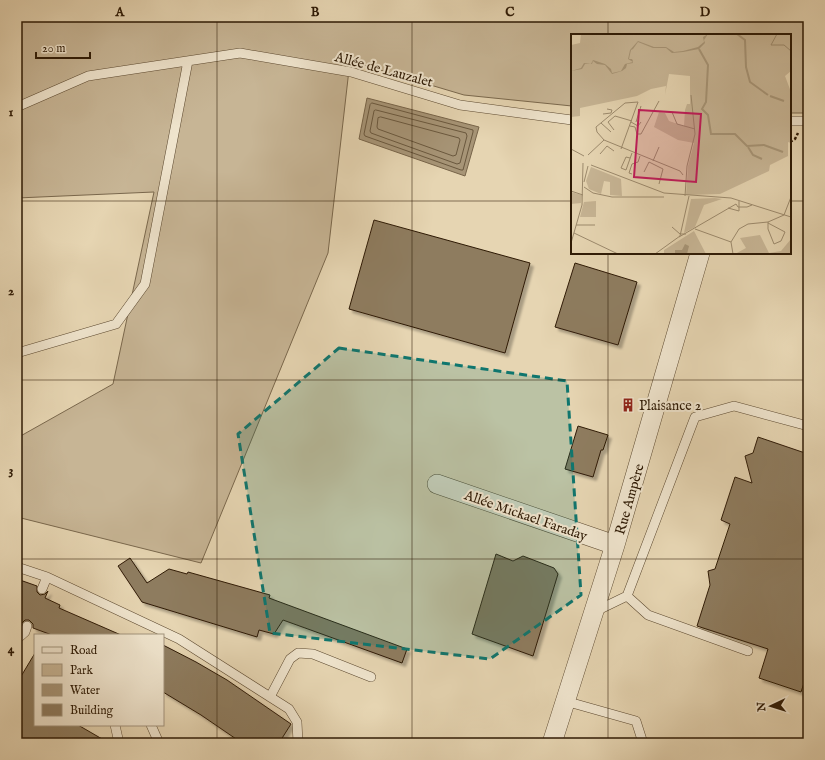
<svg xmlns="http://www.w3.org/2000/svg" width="825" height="760" font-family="'IM FELL English',serif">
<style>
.green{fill:#c7b595;stroke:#7a684d}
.water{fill:#a79577;stroke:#776449}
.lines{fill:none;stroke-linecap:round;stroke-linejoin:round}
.shore{stroke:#6a583e;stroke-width:1}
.building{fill:#8e7b5f;stroke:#2e1a05;filter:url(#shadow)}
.service-casing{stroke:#5c4930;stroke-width:10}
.minor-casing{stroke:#5c4930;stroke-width:20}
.path{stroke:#2e1a05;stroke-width:2.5;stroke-dasharray:3 2;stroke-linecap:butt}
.service{stroke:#efe4cd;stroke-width:9}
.minor{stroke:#efe4cd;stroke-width:19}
.marked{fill:#0f766e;fill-opacity:0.2;stroke:#0f766e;stroke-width:3;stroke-dasharray:8 5;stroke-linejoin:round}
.grid{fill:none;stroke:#2e1a05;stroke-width:1;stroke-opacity:0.55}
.labels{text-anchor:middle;stroke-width:4;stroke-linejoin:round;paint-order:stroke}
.street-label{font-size:14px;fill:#2e1a05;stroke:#efe4cd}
.poi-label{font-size:14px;fill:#2e1a05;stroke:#efe4cd;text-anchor:start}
.inset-river{fill:none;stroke:#a79577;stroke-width:2}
.inset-road{fill:none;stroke:#9c8a6d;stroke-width:1}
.view{fill:#c2185b;fill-opacity:0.15;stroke:#c2185b;stroke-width:2}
.inset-edge{fill:none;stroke:#2e1a05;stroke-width:2}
.neatline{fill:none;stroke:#2e1a05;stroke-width:1.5}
.grid-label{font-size:13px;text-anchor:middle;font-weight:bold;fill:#2e1a05}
</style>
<defs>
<filter id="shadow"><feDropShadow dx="3.5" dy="3.5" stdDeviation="1" flood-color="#0004"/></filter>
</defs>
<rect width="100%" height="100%" fill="#e6d5b2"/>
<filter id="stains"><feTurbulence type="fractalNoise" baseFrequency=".005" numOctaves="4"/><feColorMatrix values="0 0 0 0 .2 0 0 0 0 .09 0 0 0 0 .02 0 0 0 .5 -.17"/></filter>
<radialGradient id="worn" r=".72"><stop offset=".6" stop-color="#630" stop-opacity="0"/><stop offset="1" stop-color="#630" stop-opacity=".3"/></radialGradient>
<path class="green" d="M17,17h791v96h-18v-78h-218v71l-108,-11 -114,-34 -22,192 -127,310 -184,-46v-79l96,-54 41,-192 -137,6z"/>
<path class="water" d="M367,98l112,29 -14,49 -106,-37z"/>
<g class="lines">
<path class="shore" d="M372,103l101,27v2l-10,38h-2l-96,-34 -1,-2 6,-29z
M376,110l90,23 1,3 -7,27 -3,1 -86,-31 -1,-2 4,-20z
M381,117l78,21 1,2 -4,15 -3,1 -75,-27 -1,-2 1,-9z"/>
</g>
<path class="building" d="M374,220l156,43 -25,90 -156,-44z
M575,263l62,19 -19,63 -63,-18z
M578,426l30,9 -5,15h-2l-8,27 -28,-8z
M758,437l50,17v217l-7,21 -42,-14 9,-29 -71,-23 13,-41 -2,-14 7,-2 15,-45 -9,-4 14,-43 17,6 -7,-27 8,-3z
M496,554l17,7 10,-5 31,12 4,6 -25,82 -61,-22z
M130,558l17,25 22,-14 18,5 1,-2 82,23 -1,3 138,51 -5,14 -119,-43 -9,14 -15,-4 -2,7 -115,-35 -24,-36z
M17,579l20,7v6l3,3 5,-1 3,-3 -3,7 15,7 -1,3 62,27h-69l-19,-7v-4l-4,-4h-4l-4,4 -4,-1z
M163,645l33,17 31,18 64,44 -12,19h-37l-41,-28 -38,-23z
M35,653v72h43l31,18h-92v-60z"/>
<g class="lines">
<g class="service-casing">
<path id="service" d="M17,107l71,-31 152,-23 111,19 109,33 112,15
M790,121h18
M17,353l99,-29 29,-40 43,-223
M17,567l30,10 132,62 110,70 8,13 1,21
M42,589l5,-12
M594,612l33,-16
M17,639l8,-7 2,-6
M748,651l-100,-36 -21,-19 68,-179 39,-11 74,20
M270,697l20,-38 8,-6 15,1 58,23
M565,701l71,20 7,22
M115,725l4,18
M151,725l8,18"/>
</g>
<g class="minor-casing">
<path id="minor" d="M437,484l178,61
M552,743l63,-198 85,-292"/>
</g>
<path class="path" d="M790,142l5,-3 3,-6"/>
<use href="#service" class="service"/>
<use href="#minor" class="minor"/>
</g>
<path class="marked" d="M339,348l228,33 14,214 -91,64 -220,-26 -32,-199z"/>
<path class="grid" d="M217,17v726M412,17v726M608,17v18M17,201h555M790,201h18M608,253v490M17,380h791M17,559h791"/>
<defs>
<g id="building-bare" transform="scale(1.08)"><path d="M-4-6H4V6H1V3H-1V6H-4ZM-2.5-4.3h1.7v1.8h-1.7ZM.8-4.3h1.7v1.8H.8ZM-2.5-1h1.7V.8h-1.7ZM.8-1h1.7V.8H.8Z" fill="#8f2418" stroke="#efe4cd" stroke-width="2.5" paint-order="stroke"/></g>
</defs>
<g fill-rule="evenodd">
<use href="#building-bare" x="628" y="405"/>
</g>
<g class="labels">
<g class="street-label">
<text transform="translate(384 69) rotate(15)" y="5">Allée de Lauzalet</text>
<text transform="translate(629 499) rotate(-74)" y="5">Rue Ampère</text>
<text transform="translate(526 515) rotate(19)" y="5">Allée Mickael Faraday</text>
</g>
<g class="poi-label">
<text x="639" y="410">Plaisance 2</text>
</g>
</g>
<g transform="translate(571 34)">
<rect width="220" height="220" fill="#e6d5b2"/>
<path d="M10,0h210v37l-6,5 6,16v51l-3,-1v14l-18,9 -1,6 -49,23 -34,1 2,-29 6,-23 -16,-3 -24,-13 5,-15 6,1 4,8 15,5 1,-16 2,-6h3v-28l-21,-2 -4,21 1,-9 -15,3 -14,7 -57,12v8l-9,1v-72l9,-2zM20,133l30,12 1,17 -12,-1v-13l-6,-1 -3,13 -12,-5 -3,-8zM0,158l11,3 -1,8 -10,1zM144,164l7,1 -18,6 -9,22 -11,6 7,-34zM25,167v16h-16l4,-15zM123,197l12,23h-42v-4zM189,201l9,18 12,-2 10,-12v15h-56l11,-6 -6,-10z" fill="#c7b595"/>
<path d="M137,0l-4,6 1,3 -6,6 -16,3 -11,1 -6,-5h-13l-15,-6 -5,7 -2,1 -2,9h3l1,2v2l-6,1 -1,4 -4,3 -10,3 -7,-9 -8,-1 -4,-3 -1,3h-7l-3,5 -11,2 10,-3 3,-5 7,1 2,-4 12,4 6,5 1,4 9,-2 4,-7 8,-2 -5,-3 2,-9 8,-9 16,6h12l8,5 9,-1 15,-4 6,-5 -1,-5zM114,210l4,2 -2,8h-12v-4h7z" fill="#a79577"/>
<path class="inset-river" d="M166,0l8,6 1,27 4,15 18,13M128,15l9,16 -2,37 -4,7 6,6 3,19h24l12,12 17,-1 19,7M199,62l14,5M177,113l5,8 9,4"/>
<path class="inset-road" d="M200,11h13l7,6M200,11l6,-11M101,78l5,12 18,5M32,80l8,-1 1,-3 -5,-1M60,88l7,4 3,-4M65,88l5,-16M30,89l10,9M59,92l5,1 2,7h4l18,-33M43,96l-6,-8 7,-6 17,5M33,106l-7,-8 -1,-5 29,-24 13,-1 -17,47M0,115l13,7M29,120l7,-8 7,5M17,121l16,-15 76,31 3,4M59,124l-4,-1 -5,11 5,2 6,-17M82,127l6,-14M20,131l73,28 67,5 60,19M73,138l5,-10 14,7 -4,15M61,140l-3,-1 3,-9 6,-2 2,-6M13,148l4,-16M13,153l9,6 19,4h52M0,157l12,4M114,162l2,-30 8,-32 -4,-39M157,174l11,3v-10M197,189l17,9 -4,9 -7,3 -6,-15v-7M5,191h19M101,193l8,7h6M124,195l36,13M3,199l44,21M108,203l57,-33 2,3h9l5,-2M0,209l11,-38 1,-42M84,220l25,-18 9,-40M162,220l-2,-12 8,-13 9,-5 20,-2 16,-7 7,-18"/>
<path class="view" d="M68,76l62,4 -5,68 -62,-5z"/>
<rect width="220" height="220" class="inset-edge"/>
</g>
<rect width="825" height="760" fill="none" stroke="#e6d5b2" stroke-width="44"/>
<rect x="34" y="634" width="130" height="92" fill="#efe4cd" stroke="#a2937d"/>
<rect x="42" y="647" width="20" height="6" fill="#efe4cd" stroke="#a2937d"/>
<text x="70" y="654" font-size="12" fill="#2e1a05">Road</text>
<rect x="42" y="664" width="20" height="12" fill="#c7b595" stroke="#a2937d"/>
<text x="70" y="674" font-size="12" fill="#2e1a05">Park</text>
<rect x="42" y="684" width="20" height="12" fill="#a79577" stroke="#a2937d"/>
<text x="70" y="694" font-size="12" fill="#2e1a05">Water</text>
<rect x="42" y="704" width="20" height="12" fill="#8e7b5f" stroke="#a2937d"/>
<text x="70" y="714" font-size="12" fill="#2e1a05">Building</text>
<g transform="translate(771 706) rotate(266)" stroke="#efe4cd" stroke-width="3" paint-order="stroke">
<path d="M0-3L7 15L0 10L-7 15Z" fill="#2e1a05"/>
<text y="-6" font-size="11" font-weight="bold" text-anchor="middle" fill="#2e1a05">N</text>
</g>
<path d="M36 52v6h54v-6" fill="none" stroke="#2e1a05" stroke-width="2"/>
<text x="42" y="52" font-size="12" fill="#2e1a05" stroke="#efe4cd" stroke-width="3" paint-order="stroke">20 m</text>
<rect x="22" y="22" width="781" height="716" class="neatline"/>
<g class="grid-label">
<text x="120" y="16">A</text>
<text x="315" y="16">B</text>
<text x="510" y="16">C</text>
<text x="705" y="16">D</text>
<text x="11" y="116">1</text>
<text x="11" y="295">2</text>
<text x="11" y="474">3</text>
<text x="11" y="653">4</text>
</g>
<rect width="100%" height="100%" filter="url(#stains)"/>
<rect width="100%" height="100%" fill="url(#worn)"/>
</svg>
